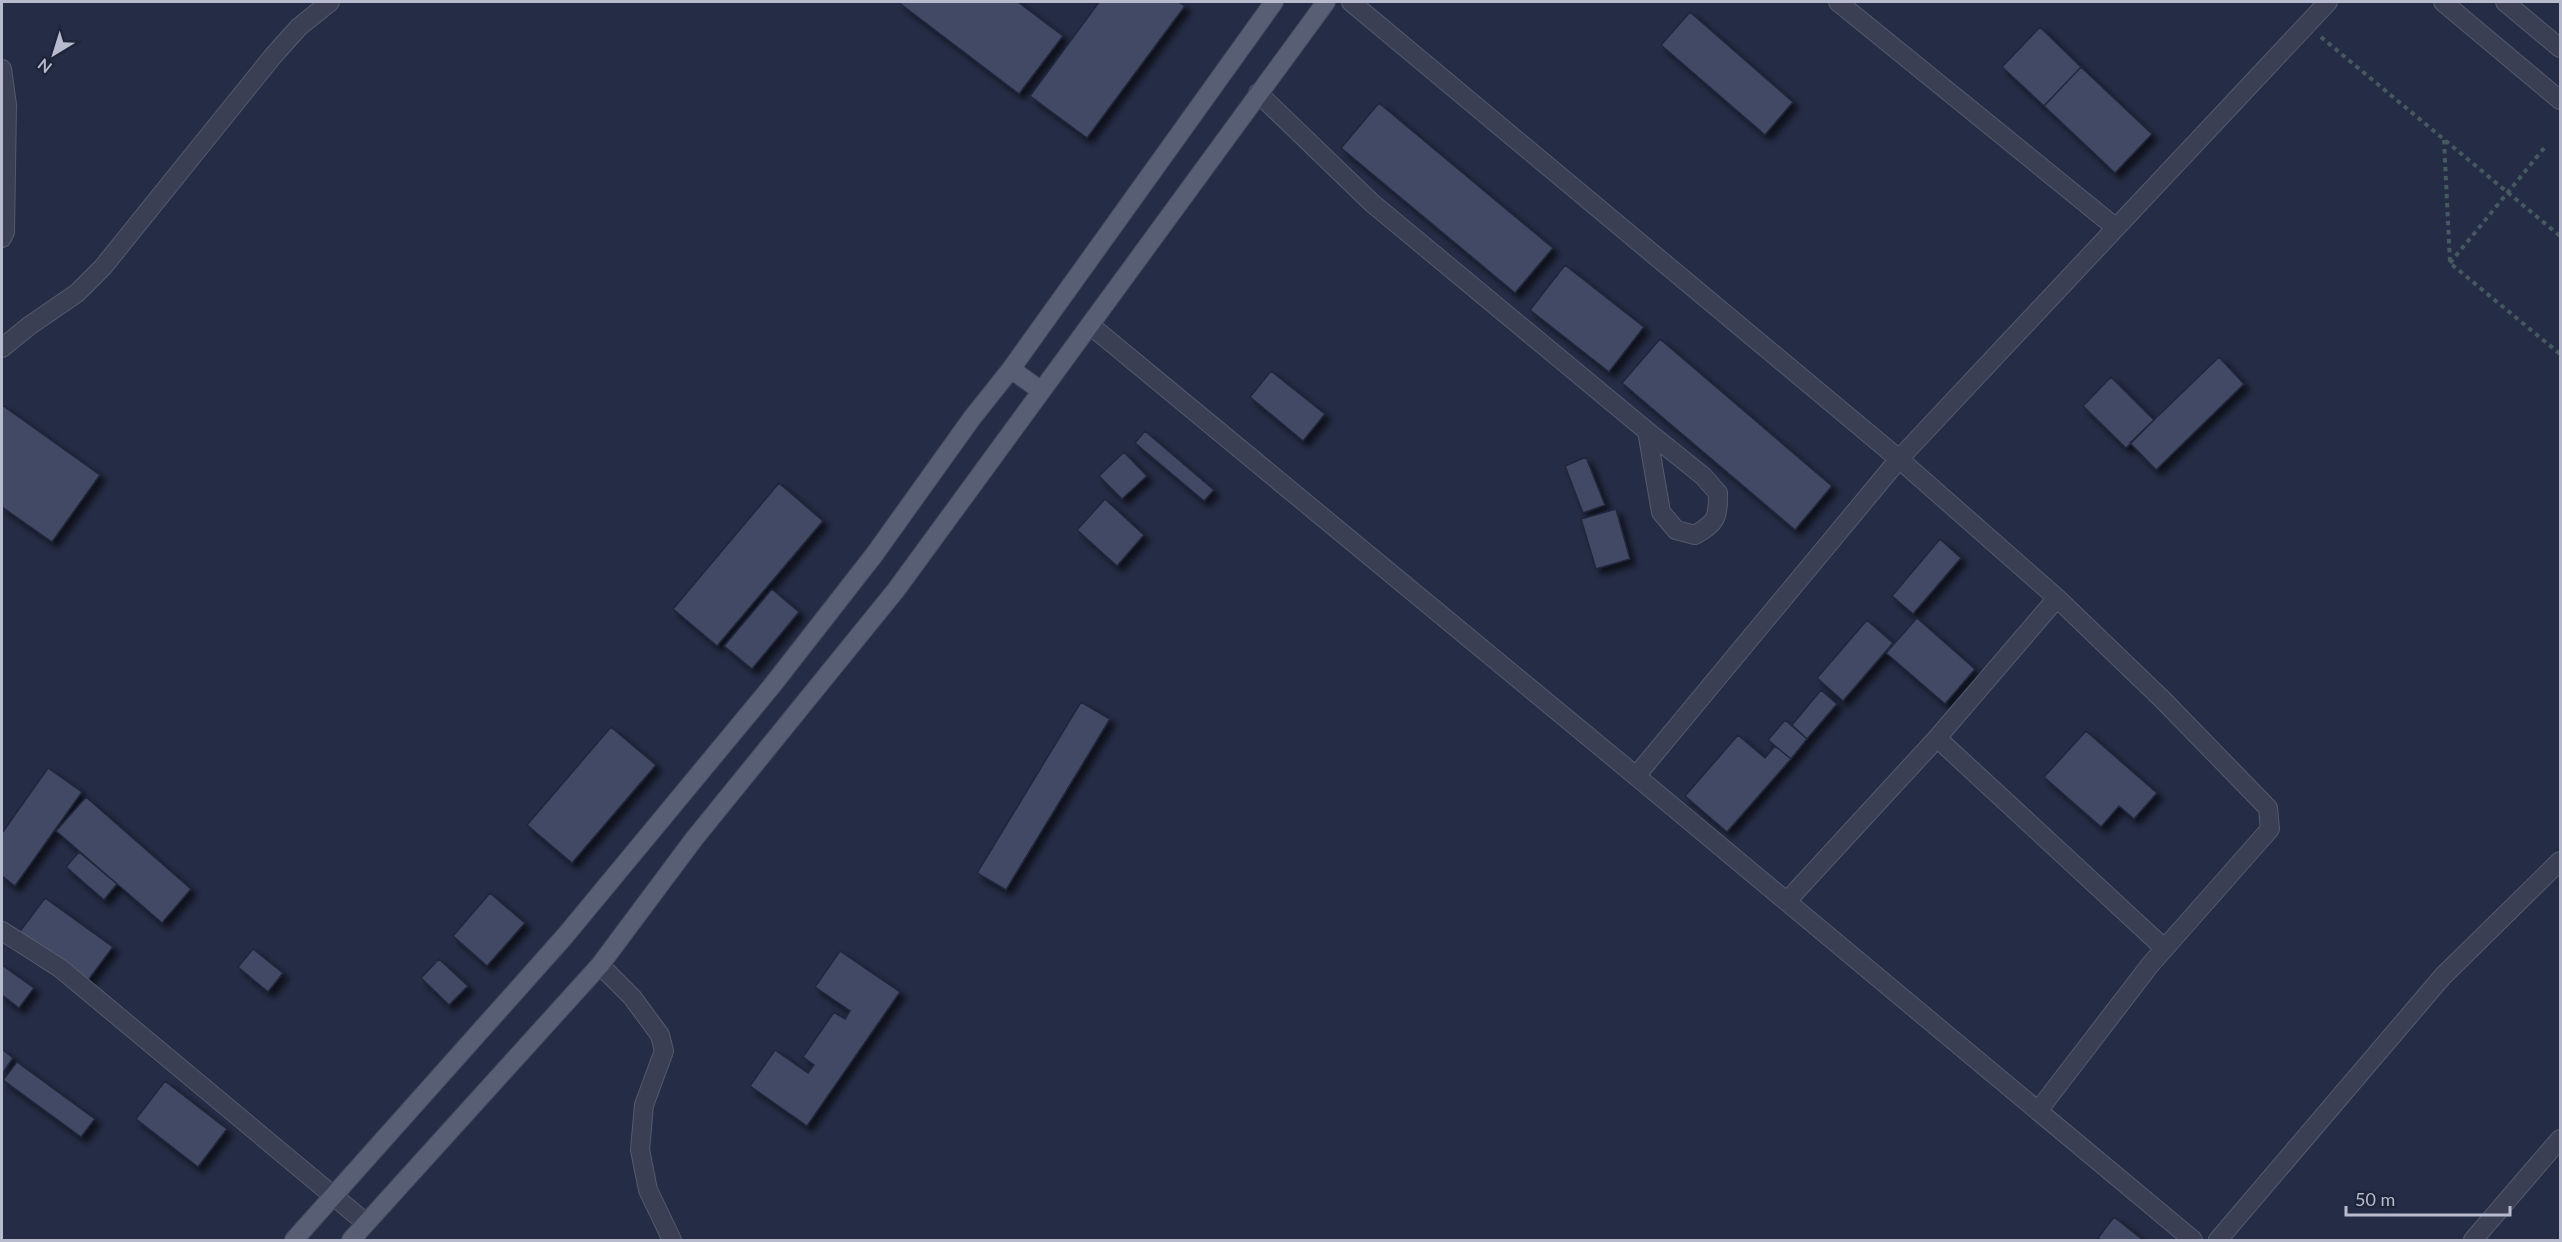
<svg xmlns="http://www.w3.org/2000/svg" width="2562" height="1242" font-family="Lato,sans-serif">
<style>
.building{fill:#424965;stroke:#20263b;stroke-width:1.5;filter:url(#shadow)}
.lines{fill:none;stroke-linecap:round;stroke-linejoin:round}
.minor-casing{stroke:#555a6e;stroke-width:20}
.major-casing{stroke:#44485d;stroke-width:20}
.path{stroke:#465961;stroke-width:4;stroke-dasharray:4.5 4.5;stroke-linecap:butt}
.minor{stroke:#3a3f54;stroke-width:18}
.major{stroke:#585e74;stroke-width:18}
</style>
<defs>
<filter id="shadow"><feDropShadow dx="5.5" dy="5.5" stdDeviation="3" flood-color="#0009"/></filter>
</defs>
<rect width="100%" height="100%" fill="#252c45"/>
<path class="building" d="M898,2h120l45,34 -44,58z
M1099,2h80l6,4 -98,132 -57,-42z
M1690,12l103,90 -28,33 -104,-90z
M2040,27l41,40 -37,39 -42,-39z
M2081,67l71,67 -37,39 -71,-67z
M1379,103l174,145 -38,45 -174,-145z
M1565,265l79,62 -35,45 -79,-62z
M1660,339l172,147 -37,44 -173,-147z
M2219,357l25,27 -88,86 -26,-27z
M1271,371l54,43 -22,27 -53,-44z
M2111,377l43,43 -28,28 -43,-42z
M2,405l98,70 -48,67 -50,-35z
M1145,431l69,59 -10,11 -69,-58z
M1124,452l23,24 -25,23 -23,-23z
M1586,457l19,48 -22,8 -18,-47z
M779,483l44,38 -106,125 -44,-37z
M1105,499l39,36 -27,31 -40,-36z
M1616,509l14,50 -34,10 -15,-50z
M1940,539l21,19 -48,56 -21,-18z
M772,589l27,23 -47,57 -28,-23z
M1917,618l58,51 -30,35 -59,-51z
M1867,620l26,23 -50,58 -26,-23z
M1821,690l16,14 -30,35 -15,-14z
M1081,702l29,17 -104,171 -29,-17z
M1785,720l22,19 -16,20 -23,-19z
M611,727l45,38 -84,98 -45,-38z
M2086,731l71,62 -23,26 -15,-13 -18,21 -57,-50z
M1738,735l27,23 10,-12 16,13 -64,73 -42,-36z
M48,768l34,24 -67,94 -13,-10v-43z
M86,797l105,92 -29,34 -106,-92z
M79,852l38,32 -13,16 -38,-33z
M490,893l35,30 -38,43 -34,-30z
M45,898l68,49 -27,36 -68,-49z
M253,949l30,24 -15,19 -30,-25z
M840,951l60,41 -93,134 -57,-40 25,-36 33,23 6,-8 -11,-8 31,-45 11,7 5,-8 -35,-24z
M439,959l29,27 -19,19 -28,-27z
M2,965l32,23 -15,20 -17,-13z
M2,1049l11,9 -11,16z
M17,1062l78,57 -14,18 -78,-57z
M165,1081l62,48 -29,38 -62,-48z
M2114,1217l29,23h-42l-3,-2z"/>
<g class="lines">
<g class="minor-casing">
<path id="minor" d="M1351,2l548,457 158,139 106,102 105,108 2,21 -120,136 -112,146
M1838,2l277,225
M2443,2l117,98
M2505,2l55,46
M2,69l5,36 -2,127 -3,6
M1258,93l114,110 275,228
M1090,325l546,451 557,464
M2,348l27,-22 48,-33 26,-26 170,-211 26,-29 31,-25
M1647,431l56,45 15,17c0,25 -1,29 -23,42l-19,-5 -15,-18z
M2057,598l-120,140 227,210
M1636,776l263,-317 429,-457
M1787,901l150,-163
M2,931l58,37 306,255
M600,965l32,32 28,38 4,16 -20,54 -4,45 8,40 24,50
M2218,1240l225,-264 117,-115
M2473,1240l87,-101"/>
</g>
<g class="major-casing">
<path id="major" d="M1011,369l29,21
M294,1240l271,-304 206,-249 103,-132 98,-137 39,-49 263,-367
M351,1240l249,-275 94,-126 202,-249 430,-588"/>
</g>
<path class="path" d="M2321,37l239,199
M2444,140l6,123 110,91
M2450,263l95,-116"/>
<use href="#minor" class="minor"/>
<use href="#major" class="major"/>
</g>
<rect width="2562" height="1242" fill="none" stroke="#b7bbcd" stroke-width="6"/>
<g transform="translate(54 54) rotate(218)" stroke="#1e2439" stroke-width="4.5" paint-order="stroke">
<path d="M0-4.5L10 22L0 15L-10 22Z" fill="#b7bbcd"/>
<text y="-9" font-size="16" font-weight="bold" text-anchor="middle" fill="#b7bbcd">N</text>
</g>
<path d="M2346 1206v9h164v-9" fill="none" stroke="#b7bbcd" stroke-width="3"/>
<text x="2355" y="1206" font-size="18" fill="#b7bbcd" stroke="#1e2439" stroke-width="4.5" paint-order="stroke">50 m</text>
</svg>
